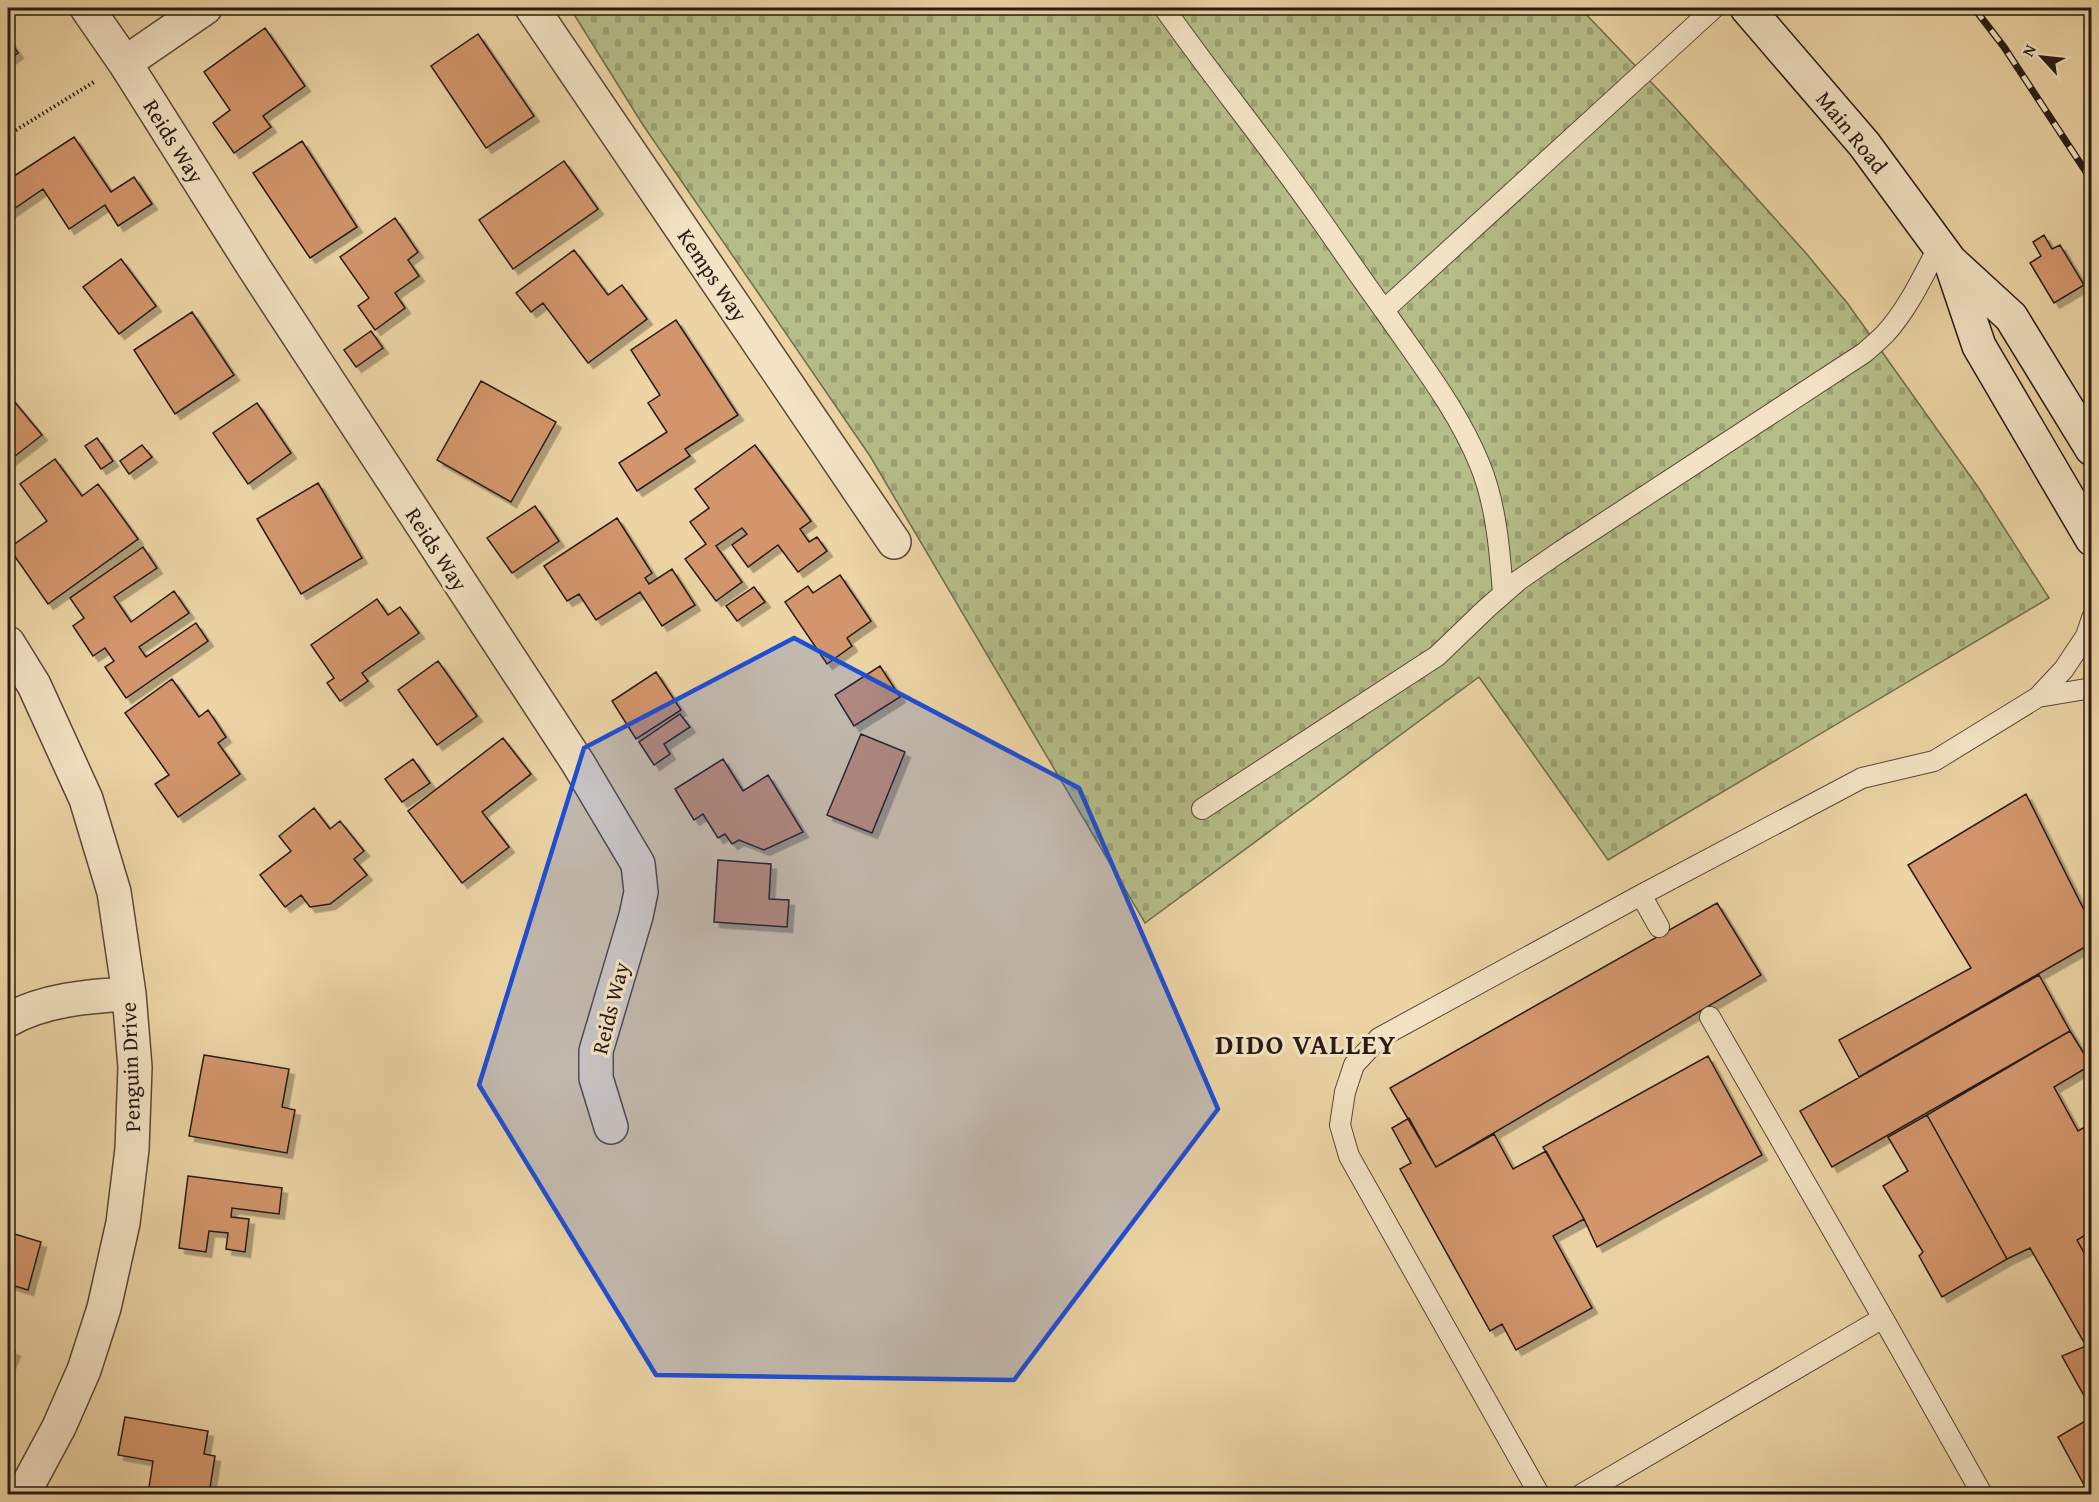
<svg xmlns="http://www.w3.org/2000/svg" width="2099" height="1502" font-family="'Gentium Book Plus',serif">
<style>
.cemetery{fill:url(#cemetery-stones);stroke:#6e6c4e;stroke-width:1.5}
.building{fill:#d3966c;stroke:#281a14;stroke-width:1.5;filter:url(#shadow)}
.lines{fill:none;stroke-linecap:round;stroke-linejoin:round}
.lane-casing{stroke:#594838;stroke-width:22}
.street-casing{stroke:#594838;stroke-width:36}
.secondary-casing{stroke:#281a14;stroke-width:36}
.path{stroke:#281a14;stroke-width:4;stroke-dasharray:1.5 3;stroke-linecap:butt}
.lane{stroke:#f3e3c4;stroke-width:20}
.street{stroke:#f3e3c4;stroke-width:33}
.secondary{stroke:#f3e3c4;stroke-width:33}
.rail-casing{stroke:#281a14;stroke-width:7}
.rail{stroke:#f3e3c4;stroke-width:4.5;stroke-dasharray:14;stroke-linecap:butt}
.marked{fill:#1d4ed8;fill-opacity:0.2;stroke:#1d4ed8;stroke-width:4.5;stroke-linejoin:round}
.labels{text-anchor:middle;stroke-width:6;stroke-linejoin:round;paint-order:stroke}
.street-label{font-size:22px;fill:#281a14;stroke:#f3e3c4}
.district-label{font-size:28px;font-weight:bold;letter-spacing:1.5px;fill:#281a14;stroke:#f3e3c4}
</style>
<defs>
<pattern id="cemetery-stones" width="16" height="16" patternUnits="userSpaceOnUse" patternTransform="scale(1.5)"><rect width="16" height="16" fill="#b5bd88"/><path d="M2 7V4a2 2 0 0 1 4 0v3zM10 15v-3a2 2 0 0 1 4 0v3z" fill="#9ca274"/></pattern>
<filter id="shadow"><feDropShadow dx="5.5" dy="5.5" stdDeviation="0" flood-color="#0004"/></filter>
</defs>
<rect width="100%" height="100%" fill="#ecd4a4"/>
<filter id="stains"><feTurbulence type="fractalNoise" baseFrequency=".00333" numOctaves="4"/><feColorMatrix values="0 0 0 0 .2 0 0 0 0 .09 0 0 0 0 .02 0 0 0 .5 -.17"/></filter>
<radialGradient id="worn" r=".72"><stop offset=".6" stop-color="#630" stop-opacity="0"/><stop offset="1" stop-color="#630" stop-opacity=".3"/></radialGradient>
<path class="cemetery" d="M570,8h1010l90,94 135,150 43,52 130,183 71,111 -441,262 -129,-183 -334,246 -275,-467 -227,-331z"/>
<path class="building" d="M265,28l40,58 -42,30 8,11 -37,26 -21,-30 17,-13 -26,-38z
M478,34l56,82 -48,32 -55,-82z
M8,38l10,15 -10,7z
M74,137l37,55 23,-15 18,27 -34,22 -13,-21 -36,24 -26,-40 -35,24v-33z
M302,141l55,86 -47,31 -57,-85z
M564,161l34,48 -85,60 -34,-49z
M395,218l23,34 -10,8 11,16 -24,17 10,15 -30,22 -17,-24 11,-8 -29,-41z
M2044,235l8,14 8,-4 24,40 -30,18 -24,-40 11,-7 -8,-14z
M574,250l34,45 14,-10 25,34 -59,44 -45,-60 -12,9 -15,-19z
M121,259l35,47 -37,28 -36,-47z
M192,312l42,63 -59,39 -41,-64z
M676,320l62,95 -53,34 5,7 -53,35 -18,-28 48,-31 -19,-29 12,-8 -29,-45z
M371,331l12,17 -27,19 -12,-17z
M481,381l75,41 -45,80 -74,-42z
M8,394l34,41 -32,25 -2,-3z
M257,403l34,50 -43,31 -35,-51z
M97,438l16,23 -12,8 -16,-23z
M142,445l10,12 -23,17 -9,-13z
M755,445l56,76 -11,8 9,13 8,-5 10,14 -29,21 -20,-27 -30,22 -16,-22 15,-11 -5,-6 -26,18 26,36 -26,19 -31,-42 21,-15 -16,-22 19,-14 -14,-19z
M55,459l27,37 16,-12 40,55 -90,65 -39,-56 38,-27 -27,-37z
M318,483l44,75 -61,36 -44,-75z
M535,506l24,35 -47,32 -25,-35z
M617,518l35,55 -7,5 4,6 23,-15 23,36 -33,21 -22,-34 -44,28 -17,-26 -12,7 -23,-35z
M143,547l14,21 -43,29 17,25 43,-31 15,22 -50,34 7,10 50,-34 12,18 -82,57 -21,-31 9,-6 -9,-13 -12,8 -20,-30 11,-8 -14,-20z
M840,575l31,46 -24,17 5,8 -25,18 -42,-62 23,-16 5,7z
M754,587l11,15 -28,19 -11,-15z
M377,599l11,16 12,-8 19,26 -57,40 6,8 -28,20 -13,-18 7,-5 -23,-33z
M438,661l39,55 -40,29 -39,-55z
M880,666l20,31 -46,29 -19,-31z
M656,672l25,38 -45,29 -24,-38z
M172,679l27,38 9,-7 18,27 -8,6 22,31 -62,43 -23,-33 14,-9 -44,-62z
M680,714l10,13 -26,17 6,10 -16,11 -15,-23z
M861,734l44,18 -33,81 -45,-18z
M503,738l28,36 -49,38 27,35 -47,36 -54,-72z
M413,759l17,24 -28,19 -17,-23z
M723,759l20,32 25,-16 35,57 -39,18 -25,-10 -7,4 -7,-10 -7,4 -15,-24 -9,6 -19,-31z
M2026,794l66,132v17l-233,134 -20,-37 132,-72 -63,-103z
M314,808l16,21 10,-8 24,30 -10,8 13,16 -37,29 -20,3 -9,-12 -16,12 -25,-32 31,-24 -12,-15z
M718,860l53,4 -2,35 20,1 -2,27 -73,-5z
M1717,903l44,72 -325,192 -46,-79z
M2039,975l31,56 -238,136 -32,-56z
M2070,1031l21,34 -37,22 24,44 14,-8v108l-15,9 15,27v143l-30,-54 24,-10 -56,-98 -23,11 -80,-144z
M204,1055l85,14 -7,38 13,3 -8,43 -98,-17z
M1708,1056l54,99 -165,92 -13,-28 -41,-72z
M1927,1115l80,144 -65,38 -23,-41 4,-4 -40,-66 25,-15 -20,-34z
M1409,1118l27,49 58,-33 19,35 33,-18 38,68 -31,17 39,72 -76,42 -14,-26 -12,7 -90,-162 11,-6 -19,-35z
M188,1176l94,12 -3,26 -47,-6 -1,9 18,2 -4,33 -19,-3 2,-16 -19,-2 -3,21 -27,-4z
M2092,1231v36l-15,-27z
M8,1232l33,10 -13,48 -20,-6z
M8,1348l7,3 -7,17z
M125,1417l83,14 -4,23 11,2 -6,38h-61l5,-33 -35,-6z
M2092,1417v77h-3l-31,-57z"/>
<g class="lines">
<g class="lane-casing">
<path id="lane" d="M1164,8c48,68 101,133 149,201 24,34 47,68 71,101 34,50 73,98 96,155 16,39 20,87 23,129
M1384,310l330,-302
M2038,697l54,-9
M1202,809l235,-153 50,-48 32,-28 42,-29 303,-198c7,-6 14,-12 21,-19 23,-25 38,-58 54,-88
M1641,895l18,32
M1883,1318l99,176
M1539,1494l-190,-338 -9,-31 5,-33 9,-27 25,-27 262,-143 221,-117 72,-17 104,-64 26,-28 22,-33 6,-18
M1582,1494l301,-176 -173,-301"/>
</g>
<g class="street-casing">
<path id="street" d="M87,8l38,55 128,203 325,497 60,101 3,28 -5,24 -40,135v27l15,49
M532,8l362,534
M125,63l80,-55
M8,643l26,42 52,114 28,93 15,102 6,73 -3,82 -9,74 -19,85 -20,62 -25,57 -36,67
M8,1020c35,-20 80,-24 121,-26"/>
</g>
<g class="secondary-casing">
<path id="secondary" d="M1747,8l117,136 86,117 61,56 81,132
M1952,266l27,80 113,193"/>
</g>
<path class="path" d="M8,135l86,-53"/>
<use href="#lane" class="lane"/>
<use href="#street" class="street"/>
<use href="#secondary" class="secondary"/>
<g class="rail-casing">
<path id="rail" d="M1974,8l30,39 88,134"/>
</g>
<use href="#rail" class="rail"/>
</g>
<path class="marked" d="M794,638l285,150 139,321 -204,271 -358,-5 -177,-290 105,-337z"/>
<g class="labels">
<g class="street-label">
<text transform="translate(1852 132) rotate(51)" y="8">Main Road</text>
<text transform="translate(174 141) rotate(58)" y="8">Reids Way</text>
<text transform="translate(713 275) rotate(56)" y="8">Kemps Way</text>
<text transform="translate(437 549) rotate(57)" y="8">Reids Way</text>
<text transform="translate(610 1008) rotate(-76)" y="8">Reids Way</text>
<text transform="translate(130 1067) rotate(-92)" y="8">Penguin Drive</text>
</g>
<g class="district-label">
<text x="1306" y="1054">DIDO VALLEY</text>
</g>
</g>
<rect width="2099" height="1502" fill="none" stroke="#ecd4a4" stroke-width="30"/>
<rect x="9" y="9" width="2081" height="1484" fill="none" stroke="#281a14" stroke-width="3"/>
<rect x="15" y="15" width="2069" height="1472" fill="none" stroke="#281a14" stroke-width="1.5"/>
<g transform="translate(2042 57) rotate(297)" stroke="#f3e3c4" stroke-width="4.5" paint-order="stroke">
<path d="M0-4.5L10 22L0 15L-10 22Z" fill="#281a14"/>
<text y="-9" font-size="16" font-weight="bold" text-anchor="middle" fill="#281a14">N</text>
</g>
<rect width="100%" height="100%" filter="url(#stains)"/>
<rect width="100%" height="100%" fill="url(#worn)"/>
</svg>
